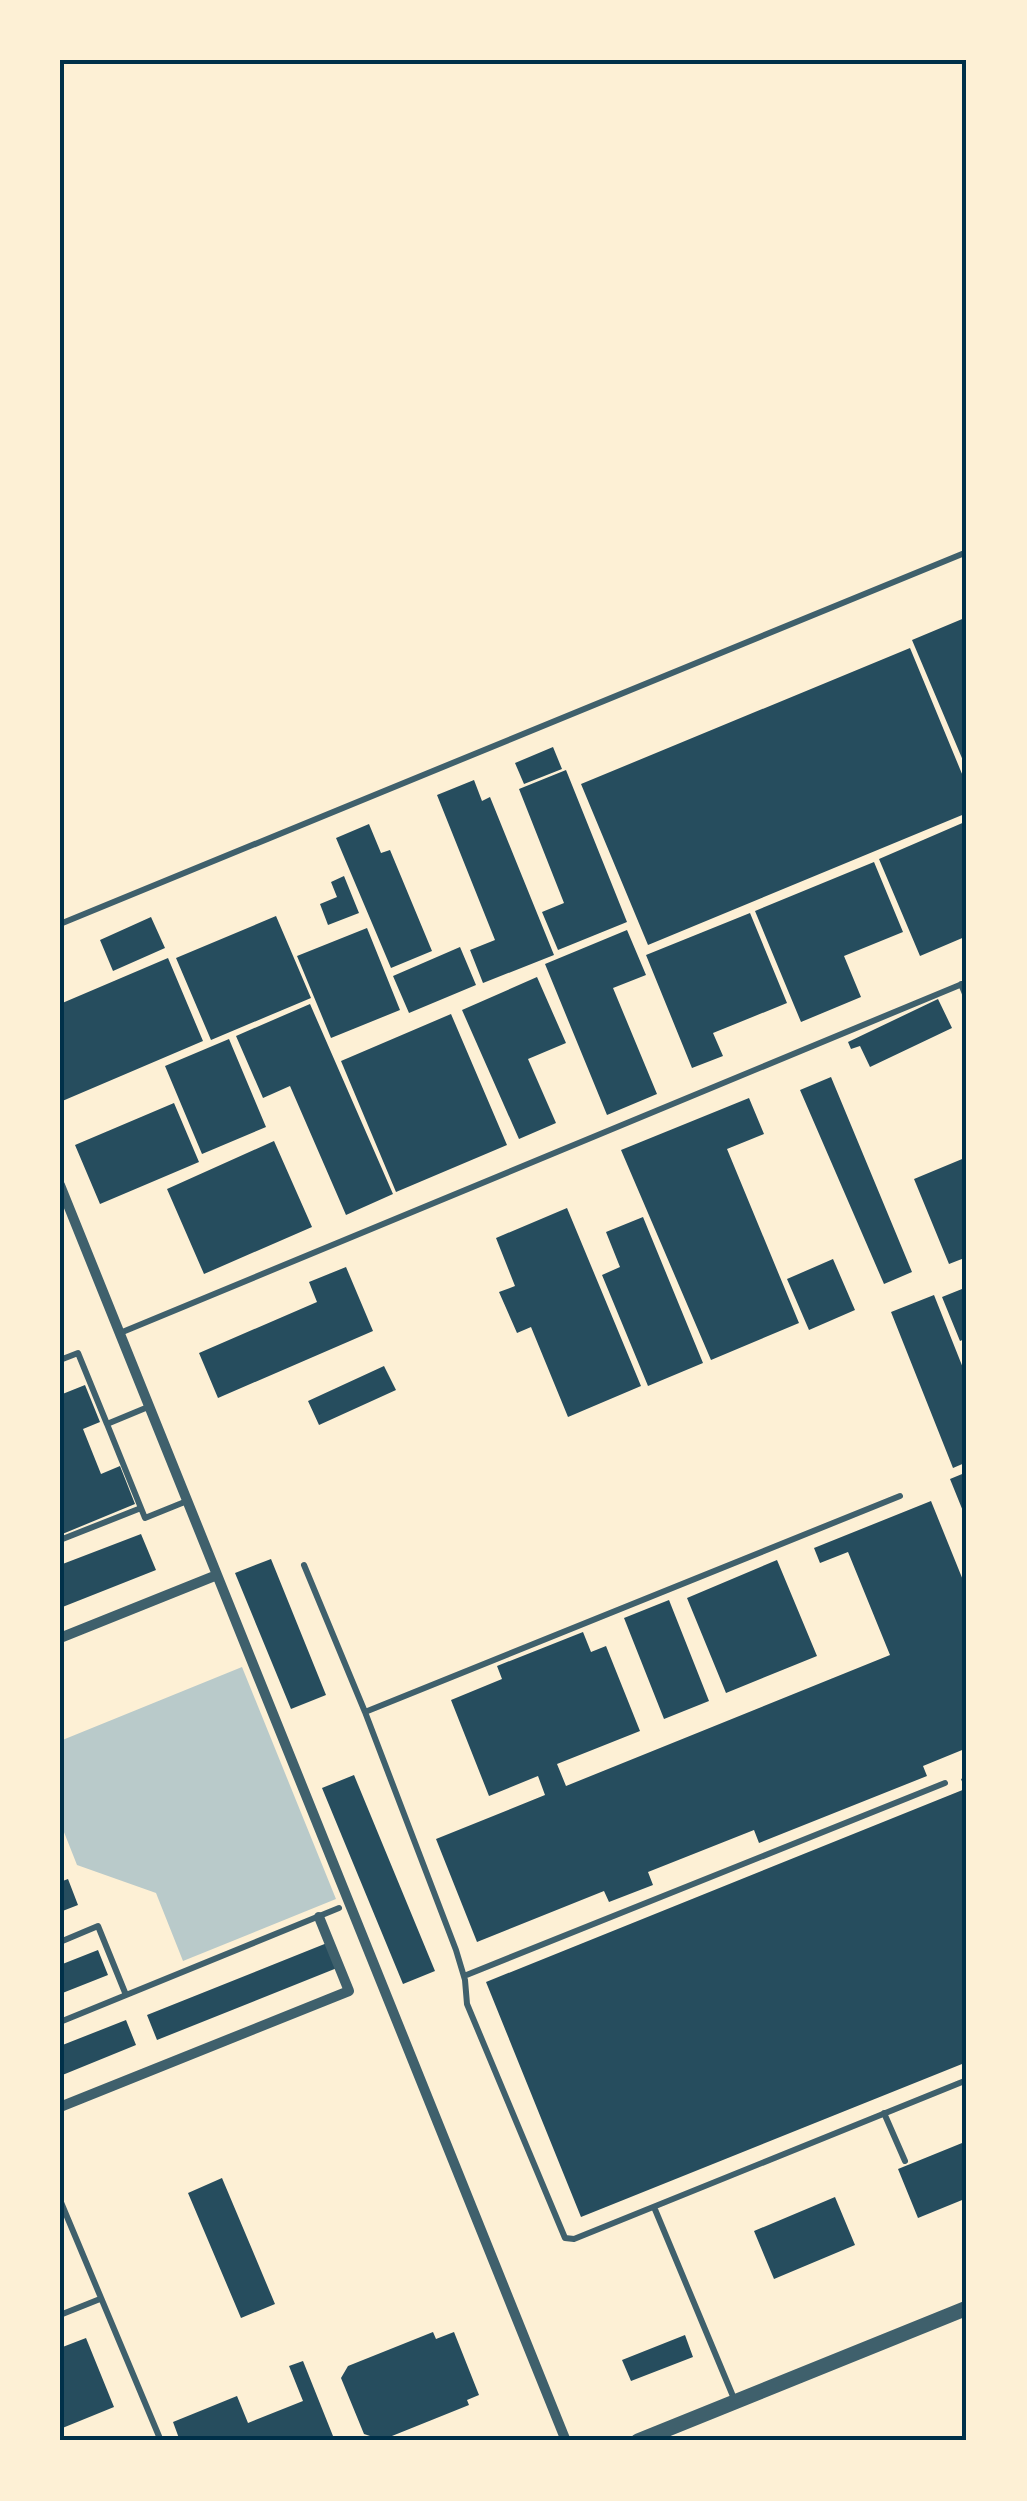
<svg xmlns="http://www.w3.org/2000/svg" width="1027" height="2501" font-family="'IBM Plex Sans',sans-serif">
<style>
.green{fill:#b9caca}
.building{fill:#264d5e}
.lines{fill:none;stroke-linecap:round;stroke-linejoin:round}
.service{stroke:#3f606c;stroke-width:6}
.minor{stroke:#3f606c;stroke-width:10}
.tertiary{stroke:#3f606c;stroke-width:15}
.neatline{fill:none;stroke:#003049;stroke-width:4}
</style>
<rect width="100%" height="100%" fill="#fdf0d5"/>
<path class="green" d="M242,1667l94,232 -153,62 -27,-68 -79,-28 -17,-43v-81z"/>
<path class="building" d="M967,617v153l-55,-130z
M910,648l57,138v27l-319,132 -67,-161z
M553,747l9,22 -38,15 -9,-21z
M566,770l61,152 -69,28 -16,-38 22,-9 -45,-114z
M474,780l8,21 8,-4 64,158 -71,28 -13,-33 25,-10 -58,-145z
M967,821v115l-47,20 -41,-97z
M369,824l12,29 9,-3 42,101 -41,17 -55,-130z
M874,862l29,70 -59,24 17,41 -60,25 -46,-111z
M344,876l15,37 -31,12 -8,-21 17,-7 -6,-15z
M750,913l37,90 -74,30 10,23 -31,12 -46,-113z
M276,916l35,82 -100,42 -35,-82z
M151,917l14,31 -52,23 -13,-31z
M367,928l33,82 -69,28 -34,-82z
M627,930l19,45 -33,13 44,106 -50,21 -62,-151z
M460,947l16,38 -67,28 -16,-37z
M168,958l35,83 -143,61v-98z
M537,977l29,66 -38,16 28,64 -37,16 -57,-129z
M938,999l14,29 -82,39 -10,-21 -9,3 -3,-7z
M310,1004l83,190 -47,21 -56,-129 -27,12 -27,-62z
M451,1014l56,131 -111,47 -55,-131z
M229,1039l37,88 -64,27 -37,-88z
M831,1077l81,195 -28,12 -84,-194z
M749,1098l15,36 -37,15 72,174 -88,37 -90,-210z
M174,1103l25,59 -99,42 -25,-59z
M274,1141l38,86 -108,47 -37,-85z
M967,1157v100l-18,7 -35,-85z
M567,1208l74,178 -73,31 -37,-90 -14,6 -18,-41 16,-6 -19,-48z
M643,1217l60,146 -55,23 -46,-111 18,-8 -14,-35z
M833,1259l22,51 -46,20 -22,-51z
M346,1267l27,64 -155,67 -19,-45 118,-51 -8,-20z
M967,1287v51l-7,3 -18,-44z
M934,1295l33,83v84l-14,6 -62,-156z
M384,1366l12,24 -77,35 -11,-24z
M85,1385l15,37 -17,7 18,45 19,-8 15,38 -75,31v-140z
M967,1472v49l-17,-42z
M931,1501l36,89v158l-44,18 4,10 -168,67 -5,-13 -106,42 5,13 -44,17 -5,-11 -127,51 -41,-103 109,-44 -7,-19 -49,20 -38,-96 51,-21 -5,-13 86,-34 8,20 15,-6 34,85 -83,33 9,22 324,-131 -42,-103 -28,11 -6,-15z
M141,1534l15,36 -96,38v-43z
M271,1559l55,136 -35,14 -56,-136z
M777,1560l40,96 -91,37 -39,-95z
M669,1600l40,101 -45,18 -40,-101z
M354,1775l81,196 -32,13 -81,-196z
M967,1776v286l-386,155 -95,-235 479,-193 -4,-10z
M68,1879l10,26 -18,7v-30z
M327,1943l10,25 -180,72 -10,-25z
M98,1950l10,25 -48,19v-29z
M126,2020l10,25 -76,31v-30z
M967,2141v57l-49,20 -20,-49z
M222,2178l53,126 -34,14 -53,-125z
M835,2197l20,48 -81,34 -20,-48z
M433,2332l3,7 18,-7 25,63 -12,5 2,5 -87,35 -18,-6 -23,-56 7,-12z
M685,2335l8,22 -62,24 -9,-21z
M86,2338l28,69 -54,22v-81z
M303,2361l32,80h-155l-7,-19 64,-26 11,27 55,-22 -14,-35z"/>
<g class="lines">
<path class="service" d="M60,924l907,-372
M961,984l6,15
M120,1333l847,-351
M60,1360l18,-7 29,71 41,-17
M107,1424l38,94 42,-17
M60,1540l81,-32
M304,1565l61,147 91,238 9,30 2,24 98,234 9,1 393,-159
M365,1712l535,-216
M60,1942l38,-16 28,69
M464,1976l481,-193
M60,2022l279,-114
M884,2113l21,48
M60,2200l101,241
M654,2207l81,194
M60,2315l40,-16"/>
<path class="minor" d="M60,1185l506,1256
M60,1638l157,-63
M60,2107l289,-116 -30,-74"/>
<path class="tertiary" d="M638,2441l329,-133"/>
</g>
<rect width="1027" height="2501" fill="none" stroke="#fdf0d5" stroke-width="125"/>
<rect x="62" y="62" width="902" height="2376" class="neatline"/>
</svg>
